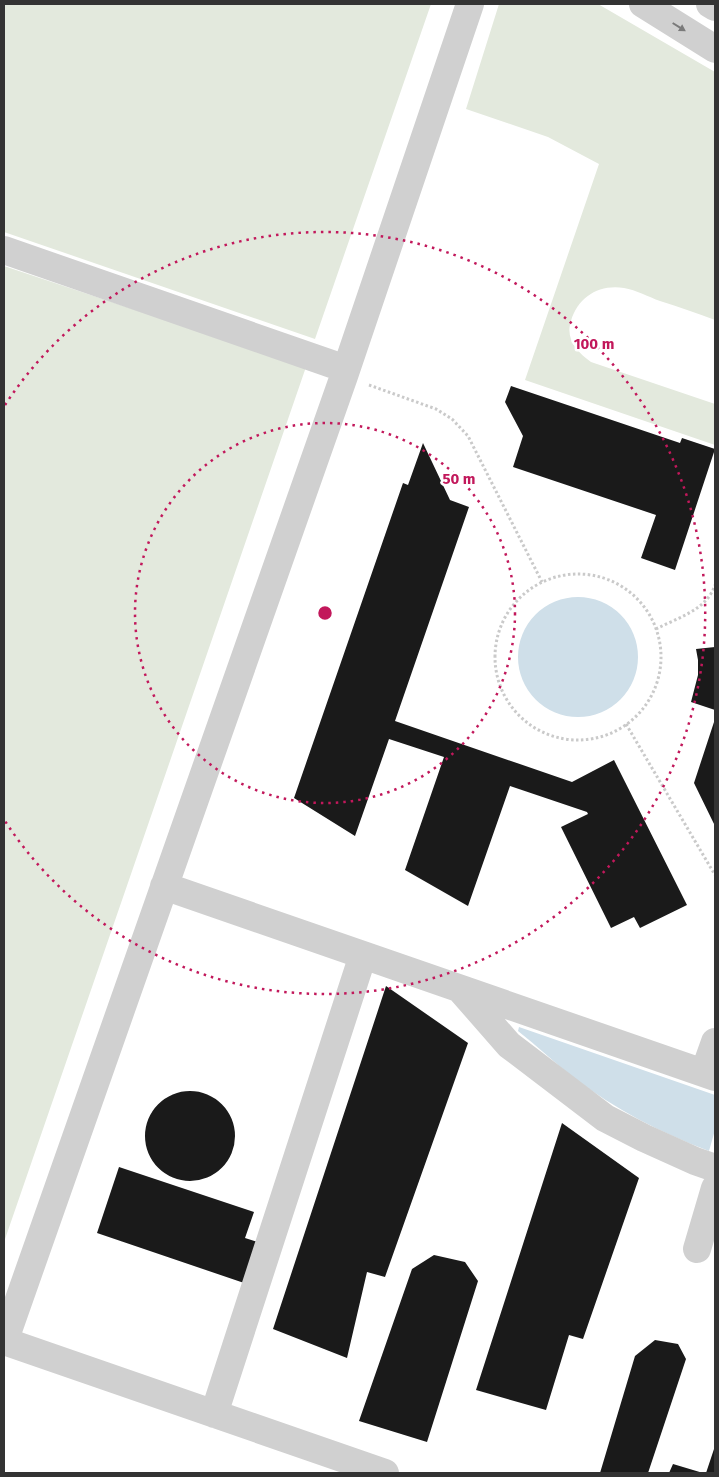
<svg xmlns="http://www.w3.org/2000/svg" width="719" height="1477" font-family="'Fira Sans',sans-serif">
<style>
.green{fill:#e3e9dd}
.water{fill:#cfdfe9}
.building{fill:#1a1a1a}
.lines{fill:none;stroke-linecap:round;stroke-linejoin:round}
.path{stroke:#cacaca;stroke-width:3;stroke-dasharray:2.5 2.5;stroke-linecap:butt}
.minor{stroke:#d0d0d0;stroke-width:28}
.oneway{fill:#7a7a7a}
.ring{fill:none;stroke:#c2185b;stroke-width:2.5;stroke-dasharray:2.5 5}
.centre{fill:#c2185b;stroke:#fff;stroke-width:2.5}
.ring-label{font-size:15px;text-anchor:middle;font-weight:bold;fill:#c2185b;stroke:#fff;stroke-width:5;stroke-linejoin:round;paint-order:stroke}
</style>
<rect width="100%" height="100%" fill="#fff"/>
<path class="green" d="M4,4h427l-116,335 -311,-107z
M499,4h99l117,68v248c-18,-7 -36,-13 -55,-19 -11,-4 -24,-11 -36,-13 -25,-4 -46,9 -53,33 -6,18 6,31 20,41l124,42v41l-190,-65 74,-216 -51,-27 -82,-28z
M4,266l302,101 -302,875z"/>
<path class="water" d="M518 657a60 60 0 1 1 120 0a60 60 0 1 1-120 0Z
M519,1027l196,68v35l-6,21c-48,-18 -94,-42 -135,-73 -19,-15 -37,-32 -56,-47z"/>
<path class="building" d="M511,386l169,57 2,-5 33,11 -40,121 -34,-12 15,-43 -143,-48 10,-31 -18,-34z
M423,443l27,57 19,7 -74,214 177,61 42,-22 73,145 -47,23 -6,-11 -23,11 -50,-101 27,-13 -1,-2 -77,-26 -42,120 -63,-36 39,-113 -55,-18 -34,97 -61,-38 109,-315 5,2z
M715,647v63l-24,-8 7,-27v-15l-2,-11z
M715,719v107l-21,-43z
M386,986l82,57 -83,234 -18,-5 -20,86 -74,-29z
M145 1136a45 45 0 1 1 90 0a45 45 0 1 1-90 0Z
M562,1123l77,55 -56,161 -14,-4 -23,75 -70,-20z
M119,1167l135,45 -9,26 16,5 -14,41 -150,-51z
M434,1255l31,7 13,19 -51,161 -68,-21 53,-152z
M655,1340l23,4 8,15 -38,114h-48l35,-117z
M715,1446v27h-9z
M673,1464l30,9h-34z"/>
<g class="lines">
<path class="path" d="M369,385l67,24 16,10 16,17 74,146
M495 657a83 83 0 1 1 166 0a83 83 0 1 1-166 0Z
M656,629c21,-11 51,-19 59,-44
M626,724l89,151"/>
<path class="minor" d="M643,4l72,45
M710,4l5,3
M4,250l342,119
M164,886l551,191
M460,989l49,56 96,73 39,20 51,23 20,7
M704,1073l11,-31
M697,1249l18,-61
M4,1341l381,132
M4,1342l340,-966 126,-372
M214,1414l149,-459"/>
</g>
<defs><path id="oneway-solid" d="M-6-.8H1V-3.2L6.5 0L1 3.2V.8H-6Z" transform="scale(1.25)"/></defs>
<use class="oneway" href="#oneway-solid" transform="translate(679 27) rotate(32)"/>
<g class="ring">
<circle cx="325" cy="613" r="190"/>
<path d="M5 405A381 381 0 1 1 5 821"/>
</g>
<circle cx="325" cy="613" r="8" class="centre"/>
<g class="ring-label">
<text x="594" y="349">100 m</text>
<text x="459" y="484">50 m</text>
</g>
<rect width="719" height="1477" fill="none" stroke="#333333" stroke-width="10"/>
</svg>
